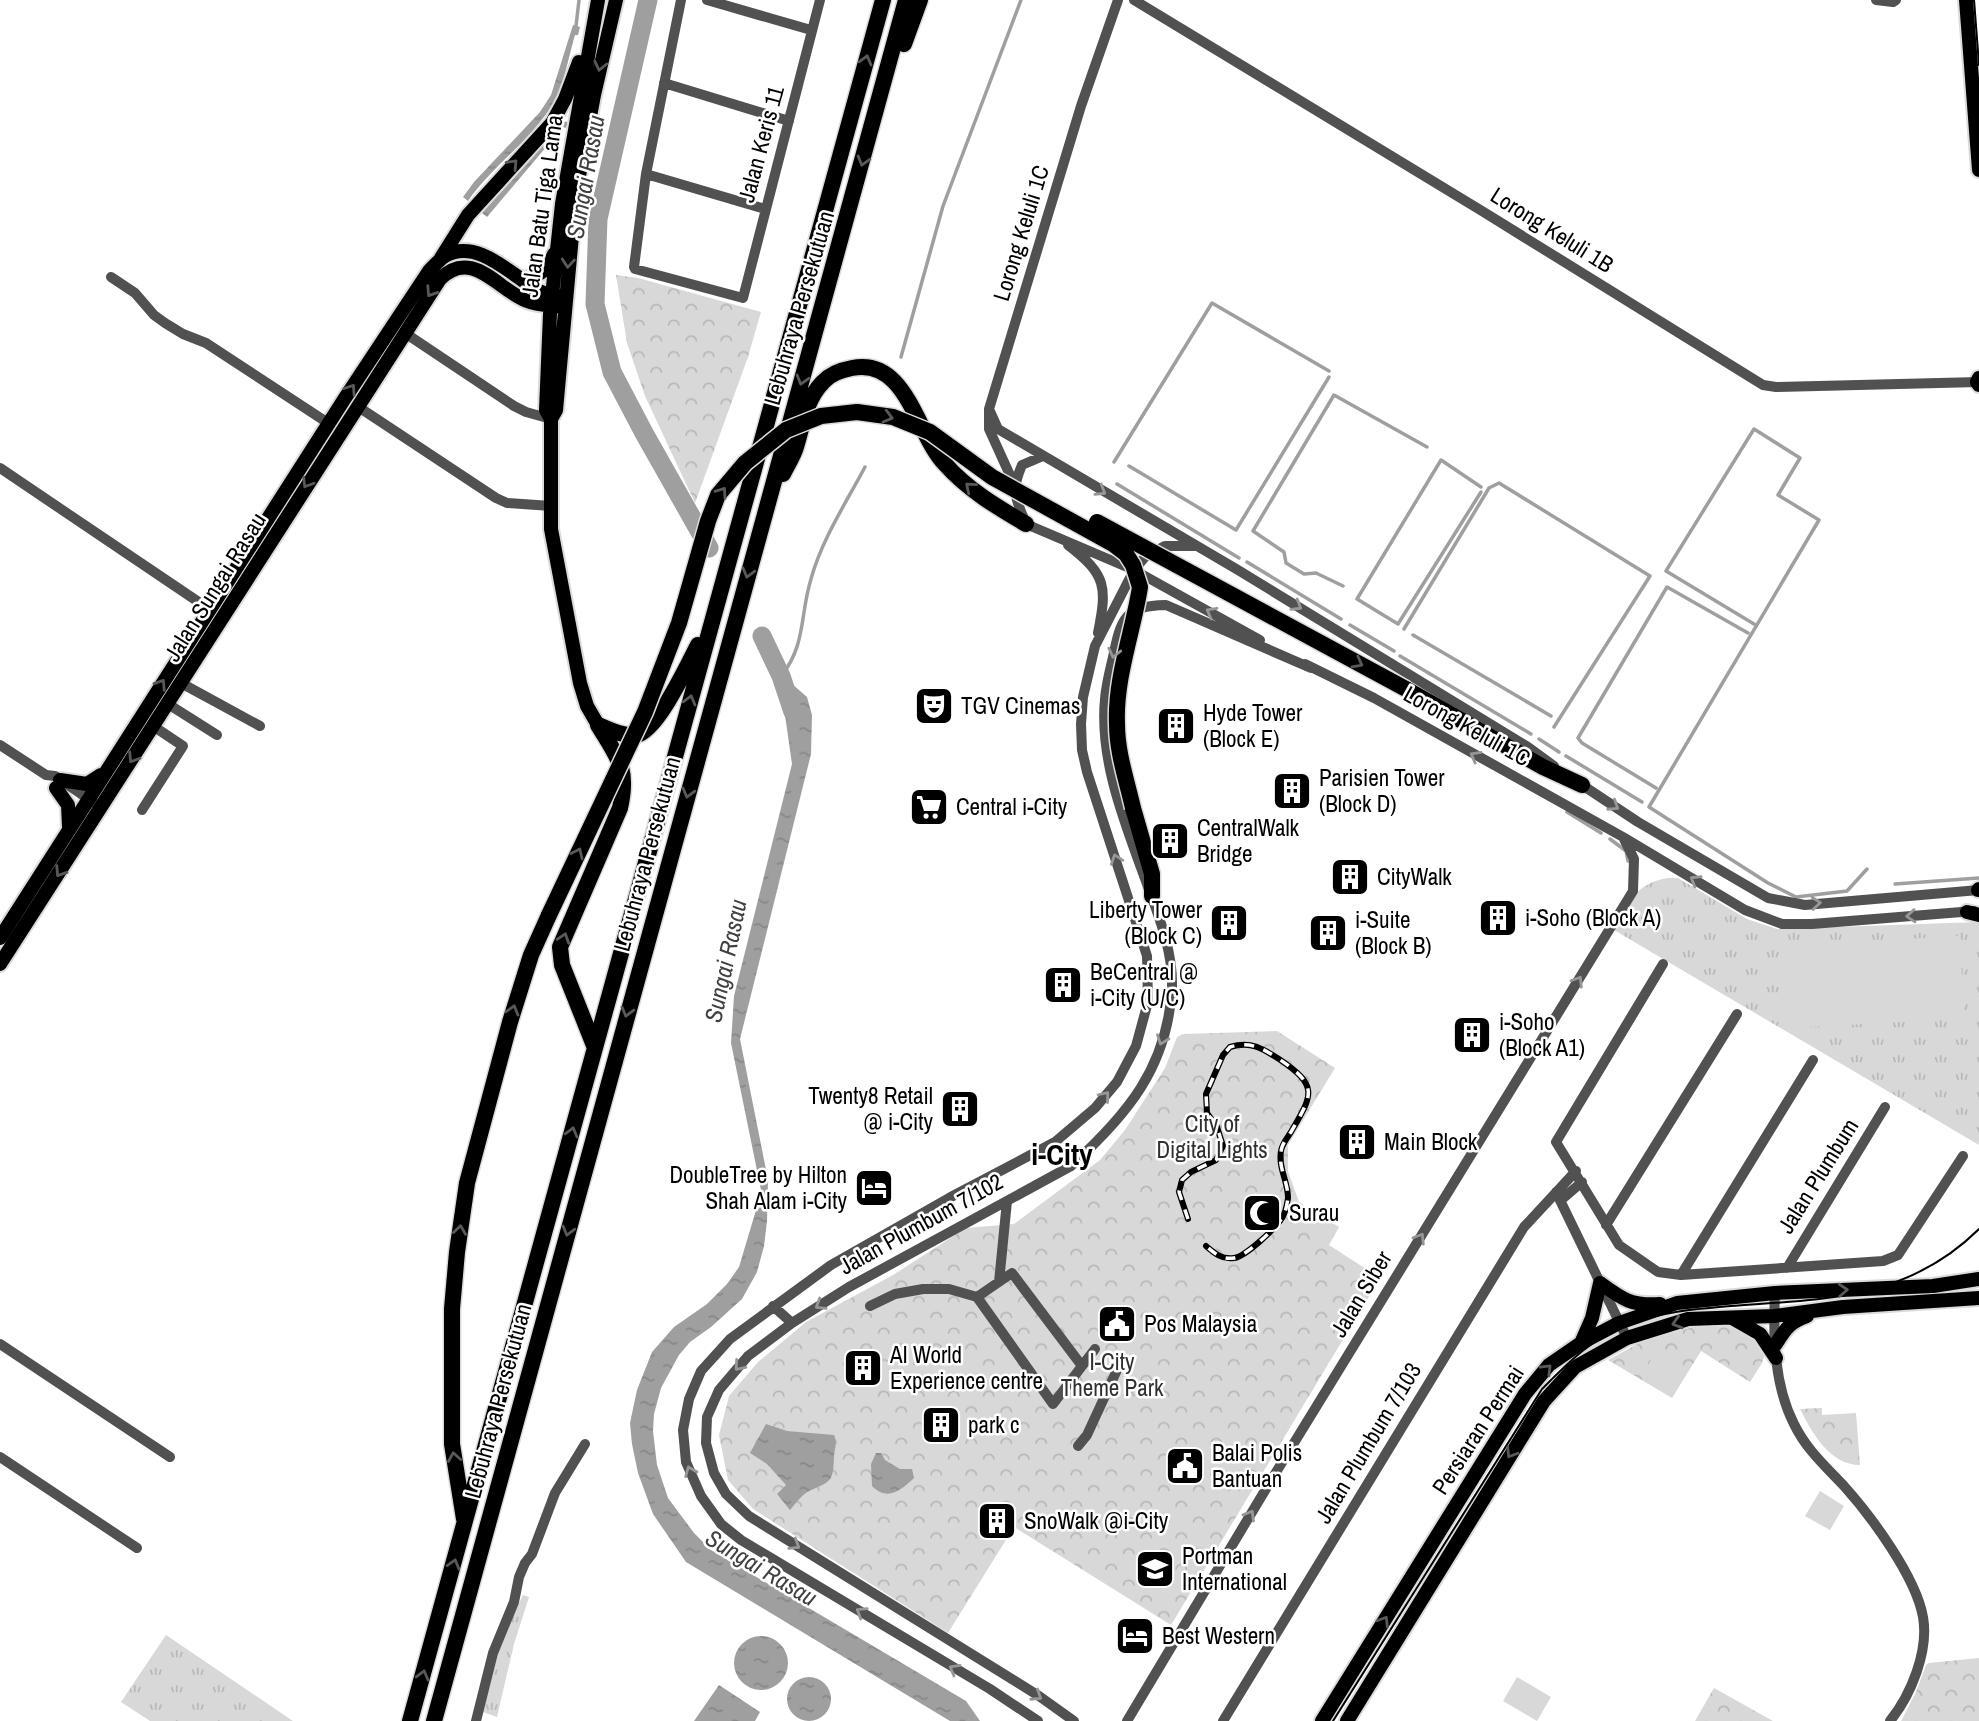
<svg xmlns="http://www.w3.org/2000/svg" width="1979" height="1721" font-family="'Archivo Narrow',sans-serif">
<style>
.grass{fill:url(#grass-tufts)}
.park{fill:url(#park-crowns)}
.pitch{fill:#d8d8d8}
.water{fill:url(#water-ripples)}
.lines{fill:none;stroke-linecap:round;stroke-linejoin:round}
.stream{stroke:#9f9f9f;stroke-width:3.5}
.river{stroke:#9f9f9f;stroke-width:19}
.major-casing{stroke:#dbdbdb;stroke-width:18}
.highway-casing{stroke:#dbdbdb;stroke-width:19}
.minor{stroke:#515151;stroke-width:10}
.major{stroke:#000;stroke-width:14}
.highway{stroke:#000;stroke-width:16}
.tram{stroke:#000;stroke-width:2}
.rail-casing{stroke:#000;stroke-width:6}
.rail{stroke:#fff;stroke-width:3.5;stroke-dasharray:10;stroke-linecap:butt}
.highway-bridge-casing{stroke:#dbdbdb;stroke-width:19;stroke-linecap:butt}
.highway-bridge{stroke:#000;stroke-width:16}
.oneway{stroke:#595959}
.oneway2{stroke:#979797}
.labels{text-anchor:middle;stroke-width:5;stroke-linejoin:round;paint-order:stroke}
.street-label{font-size:23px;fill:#000;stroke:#fff}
.poi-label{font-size:23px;fill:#000;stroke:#fff;text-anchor:start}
.park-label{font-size:23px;fill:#2f2f2f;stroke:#fff}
.water-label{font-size:24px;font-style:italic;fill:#404040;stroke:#fff}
.district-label{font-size:30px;font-weight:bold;fill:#000;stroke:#fff}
</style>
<defs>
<pattern id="grass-tufts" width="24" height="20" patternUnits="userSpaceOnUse" patternTransform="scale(1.75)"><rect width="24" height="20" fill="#d8d8d8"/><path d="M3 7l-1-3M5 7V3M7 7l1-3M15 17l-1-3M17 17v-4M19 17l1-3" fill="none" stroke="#b8b8b8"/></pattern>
<pattern id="park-crowns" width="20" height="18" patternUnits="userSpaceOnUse" patternTransform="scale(1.75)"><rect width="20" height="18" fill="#d8d8d8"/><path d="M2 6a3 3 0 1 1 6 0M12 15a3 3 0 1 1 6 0" fill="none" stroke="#b8b8b8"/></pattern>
<pattern id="water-ripples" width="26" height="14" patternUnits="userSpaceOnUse" patternTransform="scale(1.75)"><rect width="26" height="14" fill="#9f9f9f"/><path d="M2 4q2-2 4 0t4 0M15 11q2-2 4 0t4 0" fill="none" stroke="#878787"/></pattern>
</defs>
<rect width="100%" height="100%" fill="#fff"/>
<path class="grass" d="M1667,878h11l69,41 30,10 202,-7v223l-365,-215c16,-28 19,-45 53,-52z
M523,1595l6,2 -15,47 -17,73 -14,-5 18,-71z
M166,1635l127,86h-143l-29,-19z"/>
<path class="park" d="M616,275l22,3 123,34 -13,45 -53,146 -50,-107 -18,-53z
M1277,1031l58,37 -47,77v26l11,31 40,25 -10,18 51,33 -209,347 -157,-98 -66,106 -195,-124 -25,-29 -9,-45 10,-39 29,-34 48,-40 87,-47 73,-47 48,-4 86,-64 25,-30 40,-62 12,-31 6,-3z
M1703,1324c37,2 41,-4 62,30l-3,9 -12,19 -49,-31 -29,47 -64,-38 33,-18z
M1822,1408v7l34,-2 4,52c-30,0 -48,-32 -60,-56z
M1979,1658v63h-78l15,-29 10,-27 3,-2z
M1714,1688l59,33h-78z"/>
<path class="pitch" d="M1960,936l4,83 -176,9 -4,-82z
M1654,1355l28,17 -11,19 -29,-16z
M1820,1491l24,15 -14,24 -25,-14z
M1517,1677l34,20 -14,24 -34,-20z"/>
<path class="water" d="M573,25l7,2 -2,8h-3c-6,20 -11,50 -21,67 -22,38 -61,63 -86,99l-5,-4 11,-15 66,-70 11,-17z
M561,121l7,1 -2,6 -3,-1 -76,90 -5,-4 51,-56z
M791,683l16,14 5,18 -1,39 -71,285 28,141 -1,41 -3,25 -7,26 -15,27 -31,28 -21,15 -11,13 -18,33 -7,26 -1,17 4,34 11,33 26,35 17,17 255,151 14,20h-30l-264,-159 -33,-48 -15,-41 -6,-29 -2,-21 7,-33 15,-38 22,-25 33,-23 20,-20 12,-17 20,-67 2,-10 -30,-147 3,-47 58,-232 -10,-70z
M766,1424l21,7 47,4c4,9 0,14 0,22 -1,24 -2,24 -23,33 -8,3 -15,13 -21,20l-13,-16 9,-9 -19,-21 -17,-11z
M876,1453h5l4,7 15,9h12l2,9c-13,12 -26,24 -42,8l-1,-22z
M734 1663a27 27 0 1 1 54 0a27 27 0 1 1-54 0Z
M787 1699a22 22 0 1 1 44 0a22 22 0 1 1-44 0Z
M719,1685l41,27 -5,9h-61z"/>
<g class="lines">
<path class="stream" d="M576,26l3,-26
M901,357l42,-151 78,-206
M1114,462l98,-159 117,68
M1129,466l107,64 93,-153
M1117,484l122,74
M1481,492l-83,132 -41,-25 84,-139 40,27
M1247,562l94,57
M1343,586l-27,-13 -12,1 -18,-11 -2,-11 -31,-21 81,-136 93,52
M1754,624l-88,-53 88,-142 46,29 -22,37 41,25 -170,287 119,76 28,14 51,-6 20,-22
M1350,625l44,26
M1404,629l85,-141 10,-5 151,93 -96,151
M1413,635l138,81
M1400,656l131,78
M781,676c25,-30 19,-62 30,-97 11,-40 35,-76 54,-112
M1539,739l20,13
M1566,756l76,46
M1656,788l-74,-45 -4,-5 89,-151 81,46
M1567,812l34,21
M1610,839l16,12 2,10
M1895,884l84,-6"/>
<path class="river" d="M648,0l-50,219 -3,85 17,68 32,61 65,115
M762,636l19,40 12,36"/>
<g class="major-casing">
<path id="major" d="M598,0l-36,204 -12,110 -4,96 5,9v110l29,154 7,23 11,19
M1966,0l13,170
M441,258l27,-43 84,-92 13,-24 14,-37
M521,279c19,-2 26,-9 33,-25
M1979,378l-2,4 2,3
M551,419l5,-9 20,-218 18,-97 22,-95
M60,780l27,4 14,-9
M56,788l12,17 1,22
M1978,890l1,-1
M1967,912l12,3
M0,938l345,-540 84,-127c5,-5 10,-11 16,-15 33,-19 68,21 94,35 8,4 18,5 27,6
M0,964l440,-685c32,-32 58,11 87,22 11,5 26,4 38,6
M1732,1318l28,16 16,24
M1581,1343l11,-25 8,-35c22,16 31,23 60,21
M1776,1344c9,-15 15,-23 31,-28
M1322,1721l203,-327 24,-29 32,-22 38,-20 58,-20 98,-10 158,-7 46,-7
M1347,1721l197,-320 31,-34 52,-29 61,-19 86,-3 69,-9 136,-9"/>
</g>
<g class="highway-casing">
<path id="highway" d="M904,44l16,-44
M783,474c4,-8 9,-16 12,-24 8,-24 10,-50 28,-68 8,-9 18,-12 29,-14 55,-11 64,66 93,96 23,26 52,43 81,60
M1406,689l137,78 39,18
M598,725c12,5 24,11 38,10 21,-3 52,-71 62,-90
M1133,808l19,66v22
M595,1048l-33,-83 -2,-18 60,-139c9,-40 -2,-50 -22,-83
M464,1519l-12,-75v-135l5,-57 10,-69 43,-161 21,-67 18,-40
M410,1721l473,-1721
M434,1721l472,-1721"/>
</g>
<path class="minor" d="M681,0l-35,174 -12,93 1,2 108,29 77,-298
M707,0l104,30
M1134,0l348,211 281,174 13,2 203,-5
M1876,0l17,2 3,-2
M664,83l125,38
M646,174l119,35
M111,277l24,16 19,22 11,8 18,11 23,9 122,80
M405,333l109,73 12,6 25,7
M357,406l139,92 11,5 44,3
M989,409l9,20 240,141 290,177 26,19
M1043,456l-21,9c-12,28 -6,33 4,59l108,46 126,70
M0,468l209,141
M1014,484l-25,-55v-20l92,-303 37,-106
M1068,545c39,30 39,42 30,88
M1305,664l69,34 249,139 122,73 37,14h30l162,-13
M181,683l79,43
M168,704l49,31
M0,745l46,30 9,1 47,32
M1576,781l62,41 130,76 37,7 174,-15
M142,810l41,-64 -30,-20
M1663,964l-107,178 63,103 39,27 23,3 202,-14 15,-6 65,-99
M1556,1192l71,146
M1561,1200l21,-18
M1606,1225l131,-211
M1787,1268l98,-161
M1681,1275l132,-215
M999,1282l8,-81
M1775,1293c-2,43 -1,92 19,131 12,25 31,42 50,62 27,30 72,91 79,131 6,34 -12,78 -33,104
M977,1297l35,-24 70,93 13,-17
M773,1306l19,17
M870,1306l25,-12 28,-5h26l28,8 76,107 29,-38
M0,1344l170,113
M1078,1446l9,-11 30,-65
M0,1457l137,91
M476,1721l17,-68 21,-51 5,-25 6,-14 7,-9 23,-61 30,-49
M1038,1721l-48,-32 -249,-149 -20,-16 -20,-28 -15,-34 -3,-32 6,-31 12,-28 29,-32 101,-74 118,-67 106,-56 40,-34 22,-26 19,-36 12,-44 -1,-46 -60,-184 -5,-22 -1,-26 2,-27 12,-51 39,-76 11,-13 20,-11h31
M1074,1721l-35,-25 -290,-180 -23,-22 -12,-21 -8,-30 1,-26 12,-27 29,-34 44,-33 57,-36 222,-121c56,-51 97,-99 101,-179 1,-36 -13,-70 -25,-103 -21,-58 -48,-122 -42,-185 1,-14 5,-29 8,-42 8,-38 11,-51 53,-52l145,63
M1127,1721l143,-239 363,-591 1,-32 -11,-22
M1223,1721l301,-494 52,-56"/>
<use href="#major" class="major"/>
<use href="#highway" class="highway"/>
<path class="tram" d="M1974,0l5,65
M1333,1721l209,-332c25,-25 50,-51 84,-64 34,-13 68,-16 105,-19 95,-7 176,-6 248,-77"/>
<g class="rail-casing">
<path id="rail" d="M1188,1219l-9,-27 3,-12 9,-8 25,-12 7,-14 -6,-19 -10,-14 -1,-19 17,-39 7,-8c21,-6 32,1 49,12 40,27 34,35 12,73 -4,6 -9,12 -10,19 -3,17 7,30 7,47 -1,6 -2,14 -6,20 -6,10 -37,39 -48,40 -12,2 -20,-5 -28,-12"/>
</g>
<use href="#rail" class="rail"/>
<g class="highway-bridge-casing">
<path id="highway-bridge" d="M1097,522l309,167
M549,915l96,-203 34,-89 29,-102 10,-26 27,-32 41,-33 35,-14 36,-4 36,5 37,15 62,45 121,67 13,10 7,11 7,22c-7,45 -25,91 -23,137 0,29 10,57 16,84"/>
</g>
<use href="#highway-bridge" class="highway-bridge"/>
</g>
<defs><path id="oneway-chevron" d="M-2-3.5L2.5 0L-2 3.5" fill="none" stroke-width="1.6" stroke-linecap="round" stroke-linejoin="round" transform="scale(1.75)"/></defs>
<g class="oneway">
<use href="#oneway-chevron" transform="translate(866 60) rotate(-75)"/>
<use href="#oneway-chevron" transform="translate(600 66) rotate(103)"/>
<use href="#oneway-chevron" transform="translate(863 161) rotate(106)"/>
<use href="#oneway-chevron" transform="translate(513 164) rotate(-47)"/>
<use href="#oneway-chevron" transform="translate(568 263) rotate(95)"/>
<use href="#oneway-chevron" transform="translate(431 292) rotate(123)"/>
<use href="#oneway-chevron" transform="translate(802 380) rotate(106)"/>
<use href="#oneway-chevron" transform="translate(351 389) rotate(-56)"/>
<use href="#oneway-chevron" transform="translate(888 417) rotate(15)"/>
<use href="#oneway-chevron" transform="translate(307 483) rotate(122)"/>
<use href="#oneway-chevron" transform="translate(970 487) rotate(-140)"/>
<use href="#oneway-chevron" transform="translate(722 492) rotate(-55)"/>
<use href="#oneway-chevron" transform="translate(748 573) rotate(105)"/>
<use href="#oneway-chevron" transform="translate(1358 663) rotate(28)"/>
<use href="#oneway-chevron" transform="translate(161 684) rotate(-57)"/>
<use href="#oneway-chevron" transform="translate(690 700) rotate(-75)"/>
<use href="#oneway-chevron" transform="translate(133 758) rotate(122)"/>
<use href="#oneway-chevron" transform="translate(688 793) rotate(105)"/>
<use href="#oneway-chevron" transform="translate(578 853) rotate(-65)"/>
<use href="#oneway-chevron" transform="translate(60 872) rotate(123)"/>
<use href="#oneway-chevron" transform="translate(564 938) rotate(-72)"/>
<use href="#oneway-chevron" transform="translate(513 1010) rotate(-74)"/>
<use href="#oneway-chevron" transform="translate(627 1012) rotate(105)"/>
<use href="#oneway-chevron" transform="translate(572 1132) rotate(-75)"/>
<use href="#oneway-chevron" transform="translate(460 1230) rotate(-82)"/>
<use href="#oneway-chevron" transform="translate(568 1231) rotate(105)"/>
<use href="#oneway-chevron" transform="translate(1843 1290) rotate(-3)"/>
<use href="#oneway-chevron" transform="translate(1677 1323) rotate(163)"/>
<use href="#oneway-chevron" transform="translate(1547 1369) rotate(-45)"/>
<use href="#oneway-chevron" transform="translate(1511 1453) rotate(122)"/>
<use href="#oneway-chevron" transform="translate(454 1457) rotate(-99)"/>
<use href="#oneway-chevron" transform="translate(454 1564) rotate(-74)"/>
<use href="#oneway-chevron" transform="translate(1384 1621) rotate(-58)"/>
<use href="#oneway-chevron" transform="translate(423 1675) rotate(-75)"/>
</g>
<g class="oneway2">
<use href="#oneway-chevron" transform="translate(1101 491) rotate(31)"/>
<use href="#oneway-chevron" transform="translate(1297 606) rotate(31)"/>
<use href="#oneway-chevron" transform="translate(1211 612) rotate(-151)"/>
<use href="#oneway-chevron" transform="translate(1114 653) rotate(103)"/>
<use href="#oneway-chevron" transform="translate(1475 756) rotate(-151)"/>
<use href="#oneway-chevron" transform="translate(1614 806) rotate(33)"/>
<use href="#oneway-chevron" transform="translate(1116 859) rotate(-109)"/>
<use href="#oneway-chevron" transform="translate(1695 880) rotate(-149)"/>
<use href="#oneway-chevron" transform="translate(1816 903) rotate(-5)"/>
<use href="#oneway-chevron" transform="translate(1911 916) rotate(176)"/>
<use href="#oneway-chevron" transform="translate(1578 981) rotate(-58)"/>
<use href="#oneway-chevron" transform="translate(1162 1040) rotate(110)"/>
<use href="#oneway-chevron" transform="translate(1105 1096) rotate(-50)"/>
<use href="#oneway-chevron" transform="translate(1420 1238) rotate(-58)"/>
<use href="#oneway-chevron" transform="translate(820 1305) rotate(148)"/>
<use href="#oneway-chevron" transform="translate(739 1366) rotate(131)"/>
<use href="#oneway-chevron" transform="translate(690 1471) rotate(-112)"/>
<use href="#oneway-chevron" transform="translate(1250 1515) rotate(-59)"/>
<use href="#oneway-chevron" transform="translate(795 1545) rotate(32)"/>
<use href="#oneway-chevron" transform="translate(861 1612) rotate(-148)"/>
<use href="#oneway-chevron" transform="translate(954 1669) rotate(-150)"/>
<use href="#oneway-chevron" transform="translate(1037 1696) rotate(33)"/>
</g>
<defs>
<g id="theatre-square" transform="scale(2.0125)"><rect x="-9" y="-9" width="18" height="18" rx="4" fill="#000" stroke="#fff"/><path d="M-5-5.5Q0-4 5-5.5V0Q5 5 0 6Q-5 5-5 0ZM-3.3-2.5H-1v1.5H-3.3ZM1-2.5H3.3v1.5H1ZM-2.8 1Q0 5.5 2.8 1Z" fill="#fff"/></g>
<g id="building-square" transform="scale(2.0125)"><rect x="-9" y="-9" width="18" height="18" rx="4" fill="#000" stroke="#fff"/><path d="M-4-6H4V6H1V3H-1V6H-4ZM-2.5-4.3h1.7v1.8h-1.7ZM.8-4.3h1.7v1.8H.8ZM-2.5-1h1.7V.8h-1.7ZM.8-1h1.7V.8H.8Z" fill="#fff"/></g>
<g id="supermarket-square" transform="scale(2.0125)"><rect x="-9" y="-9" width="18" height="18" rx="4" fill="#000" stroke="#fff"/><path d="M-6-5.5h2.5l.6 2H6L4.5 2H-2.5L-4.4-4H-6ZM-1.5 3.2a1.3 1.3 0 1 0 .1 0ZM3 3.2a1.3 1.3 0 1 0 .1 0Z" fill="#fff"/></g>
<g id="hotel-square" transform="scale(2.0125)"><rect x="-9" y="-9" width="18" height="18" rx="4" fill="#000" stroke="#fff"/><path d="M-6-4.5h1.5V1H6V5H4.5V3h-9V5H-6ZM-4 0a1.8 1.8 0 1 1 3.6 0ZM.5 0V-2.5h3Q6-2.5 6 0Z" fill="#fff"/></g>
<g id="mosque-square" transform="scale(2.0125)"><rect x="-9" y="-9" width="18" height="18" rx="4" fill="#000" stroke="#fff"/><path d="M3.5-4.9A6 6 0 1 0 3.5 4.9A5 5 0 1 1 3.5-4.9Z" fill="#fff"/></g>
<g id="civic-square" transform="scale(2.0125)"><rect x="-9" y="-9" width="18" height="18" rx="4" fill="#000" stroke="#fff"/><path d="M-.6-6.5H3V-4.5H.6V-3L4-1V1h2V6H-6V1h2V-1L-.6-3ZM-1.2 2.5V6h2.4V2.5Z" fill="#fff"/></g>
<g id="school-square" transform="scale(2.0125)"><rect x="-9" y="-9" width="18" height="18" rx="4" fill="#000" stroke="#fff"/><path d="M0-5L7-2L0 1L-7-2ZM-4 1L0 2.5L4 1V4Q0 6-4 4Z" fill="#fff"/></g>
</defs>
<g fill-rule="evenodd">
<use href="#theatre-square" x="934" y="706"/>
<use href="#building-square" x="1176" y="726"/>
<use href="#building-square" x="1292" y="791"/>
<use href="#supermarket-square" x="929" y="807"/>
<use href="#building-square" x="1170" y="841"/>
<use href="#building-square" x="1350" y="877"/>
<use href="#building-square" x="1498" y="918"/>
<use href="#building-square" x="1229" y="923"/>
<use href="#building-square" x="1328" y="933"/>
<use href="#building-square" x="1063" y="985"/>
<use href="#building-square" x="1472" y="1035"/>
<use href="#building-square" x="960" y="1109"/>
<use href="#building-square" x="1357" y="1142"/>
<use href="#hotel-square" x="874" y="1188"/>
<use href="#mosque-square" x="1262" y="1213"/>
<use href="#civic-square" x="1117" y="1324"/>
<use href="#building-square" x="863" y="1368"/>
<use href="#building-square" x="941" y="1425"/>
<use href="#civic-square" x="1185" y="1466"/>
<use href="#building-square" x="997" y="1521"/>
<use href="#school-square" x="1155" y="1569"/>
<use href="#hotel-square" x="1135" y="1636"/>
</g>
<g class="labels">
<g class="street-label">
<text transform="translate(761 144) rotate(-75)" y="8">Jalan Keris 11</text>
<text transform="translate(542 206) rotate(-82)" y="8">Jalan Batu Tiga Lama</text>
<text transform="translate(1552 230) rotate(32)" y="8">Lorong Keluli 1B</text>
<text transform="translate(1021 233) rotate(-73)" y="8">Lorong Keluli 1C</text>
<text transform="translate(799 308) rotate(-74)" y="8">Lebuhraya Persekutuan</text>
<text transform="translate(215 587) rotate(-58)" y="8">Jalan Sungai Rasau</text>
<text transform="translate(1467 726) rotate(29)" y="8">Lorong Keluli 1C</text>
<text transform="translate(647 854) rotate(-75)" y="8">Lebuhraya Persekutuan</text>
<text transform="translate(1818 1176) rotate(-58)" y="8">Jalan Plumbum</text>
<text transform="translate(921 1224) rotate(-29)" y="8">Jalan Plumbum 7/102</text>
<text transform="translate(1361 1294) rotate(-59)" y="8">Jalan Siber</text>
<text transform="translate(498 1401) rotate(-75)" y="8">Lebuhraya Persekutuan</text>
<text transform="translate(1478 1430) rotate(-57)" y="8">Persiaran Permai</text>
<text transform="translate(1368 1443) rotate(-59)" y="8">Jalan Plumbum 7/103</text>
</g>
<g class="poi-label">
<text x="961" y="714">TGV Cinemas</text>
<text x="1203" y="721">Hyde Tower<tspan x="1203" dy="26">(Block E)</tspan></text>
<text x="1319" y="786">Parisien Tower<tspan x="1319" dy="26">(Block D)</tspan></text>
<text x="956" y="815">Central i-City</text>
<text x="1197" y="836">CentralWalk<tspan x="1197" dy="26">Bridge</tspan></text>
<text x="1377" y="885">CityWalk</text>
<text x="1202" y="918" text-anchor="end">Liberty Tower<tspan x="1202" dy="26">(Block C)</tspan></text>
<text x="1525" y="926">i-Soho (Block A)</text>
<text x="1355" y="928">i-Suite<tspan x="1355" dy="26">(Block B)</tspan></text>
<text x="1090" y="980">BeCentral @<tspan x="1090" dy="26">i-City (U/C)</tspan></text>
<text x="1499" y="1030">i-Soho<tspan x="1499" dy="26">(Block A1)</tspan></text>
<text x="933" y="1104" text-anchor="end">Twenty8 Retail<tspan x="933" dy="26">@ i-City</tspan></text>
<text x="1384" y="1150">Main Block</text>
<text x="847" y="1183" text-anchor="end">DoubleTree by Hilton<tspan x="847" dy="26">Shah Alam i-City</tspan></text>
<text x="1289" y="1221">Surau</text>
<text x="1144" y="1332">Pos Malaysia</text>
<text x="890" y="1363">AI World<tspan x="890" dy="26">Experience centre</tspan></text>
<text x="968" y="1433">park c</text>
<text x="1212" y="1461">Balai Polis<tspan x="1212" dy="26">Bantuan</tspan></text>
<text x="1024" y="1529">SnoWalk @i-City</text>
<text x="1182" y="1564">Portman<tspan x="1182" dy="26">International</tspan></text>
<text x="1162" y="1644">Best Western</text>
</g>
<g class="park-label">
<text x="1212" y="1132">City of<tspan x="1212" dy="26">Digital Lights</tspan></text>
<text x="1112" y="1370">I-City<tspan x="1112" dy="26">Theme Park</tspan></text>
</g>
<g class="water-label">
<text transform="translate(586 177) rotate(-80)" y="8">Sungai Rasau</text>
<text transform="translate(726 961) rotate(-78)" y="8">Sungai Rasau</text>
<text transform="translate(761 1568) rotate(31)" y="8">Sungai Rasau</text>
</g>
<g class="district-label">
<text x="1062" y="1165">i-City</text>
</g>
</g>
</svg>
